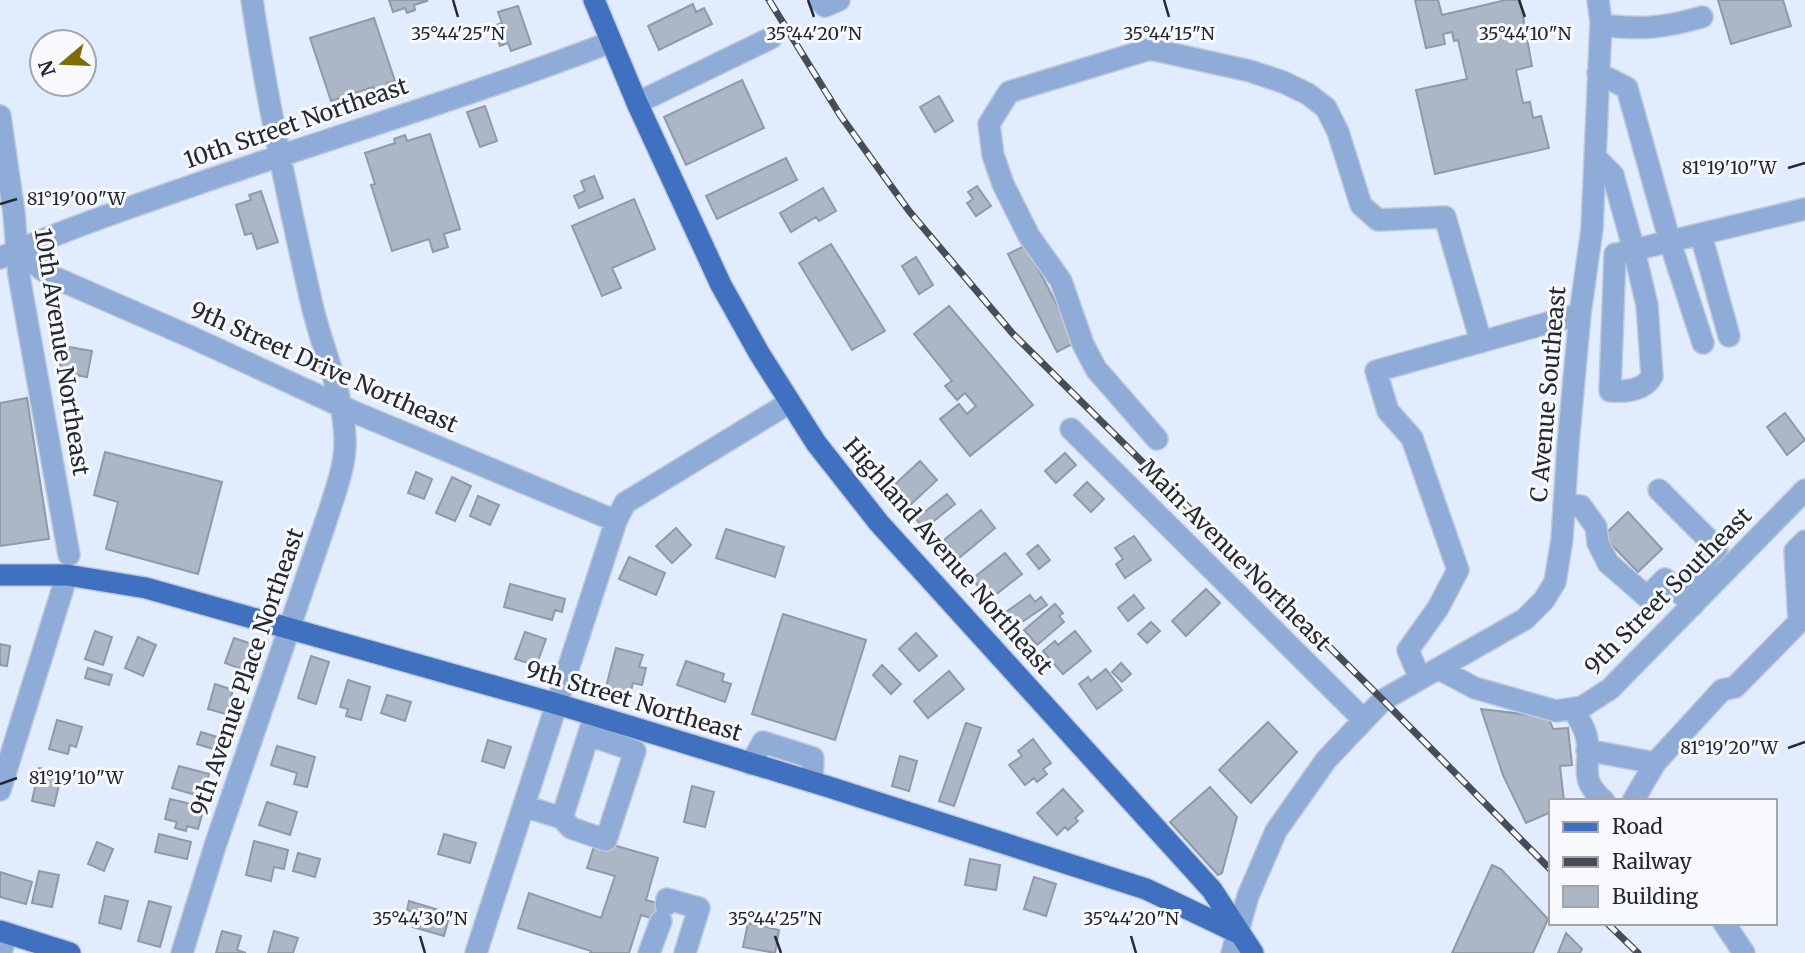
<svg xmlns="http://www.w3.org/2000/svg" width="1805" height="953" font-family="Merriweather,serif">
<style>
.building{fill:#abb6c7;stroke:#8f99aa;stroke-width:2}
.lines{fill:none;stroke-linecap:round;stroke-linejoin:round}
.minor-casing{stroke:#bfcada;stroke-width:24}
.major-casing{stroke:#bfcada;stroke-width:24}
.minor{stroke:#8fabd7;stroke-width:21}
.major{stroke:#4070c0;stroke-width:21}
.rail-casing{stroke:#474c55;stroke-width:7}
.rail{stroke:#f7f9fd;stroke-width:4.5;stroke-dasharray:13;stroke-linecap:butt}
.ticks{fill:none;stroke:#24282f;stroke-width:2.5}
.labels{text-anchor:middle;stroke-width:6;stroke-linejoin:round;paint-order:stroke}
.street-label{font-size:23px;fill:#24282f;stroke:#f7f9fd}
.ticks-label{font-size:18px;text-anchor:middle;fill:#24282f;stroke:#f7f9fd;stroke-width:6;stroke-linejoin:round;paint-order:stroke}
</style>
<rect width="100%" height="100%" fill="#e1edff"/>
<path class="building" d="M389,0h37l1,1 -13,4 1,5 -8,3 -2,-5 -12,4z
M1415,0h23l4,15 64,-15h14l12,66 -16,4 7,33 7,-1 3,16 8,-2 8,32 -114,26 -19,-84 51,-11 -9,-39 -4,1 -2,-9 -9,2 2,10 -19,4z
M1718,0h65l8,26 -60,18z
M693,4l3,8 8,-4 8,16 -53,26 -11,-24z
M518,6l13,38 -20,7 -3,-8 -8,3 -7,-20 9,-3 -4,-11z
M374,18l21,63 -8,2 5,15 -14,5 -5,-16 -42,14 -21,-63z
M742,80l22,48 -78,37 -22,-48z
M939,96l14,25 -18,11 -15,-25z
M485,106l12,35 -17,6 -13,-35z
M430,134l30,95 -16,5 4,13 -15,5 -4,-13 -37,12 -21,-66 4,-1 -10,-31 30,-10 -1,-4 11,-4 2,6z
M786,158l11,22 -80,39 -11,-23z
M594,176l9,22 -24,10 -5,-12 11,-5 -4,-10z
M977,186l14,20 -15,10 -9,-13 6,-4 -5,-7z
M823,188l13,23 -17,10 -3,-4 -25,15 -11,-19z
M261,191l17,51 -21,7 -5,-16 -7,2 -9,-30 15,-5 -2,-5z
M634,199l21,50 -43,19 9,20 -19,8 -30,-70z
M831,244l54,87 -33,19 -53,-87z
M1026,245l50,97 -19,10 -49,-98z
M916,257l17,28 -14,9 -17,-28z
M949,306l84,99 -63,51 -30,-37 19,-15 8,10 9,-8 -11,-13 -8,7 -12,-14 7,-5 -38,-47z
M64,346l28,5 -5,26 -16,-3 -1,4 -12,-2z
M27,398l22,141 -49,7v-143z
M1785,413l20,27 -18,15 -20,-28z
M105,452l117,30 -24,92 -92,-25 12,-47 -24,-7z
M1065,453l11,12 -20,18 -11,-12z
M920,461l17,19 -28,26 -17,-19z
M416,472l16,7 -8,20 -16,-6z
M452,477l19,9 -16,35 -19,-8z
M1087,482l17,17 -13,13 -17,-17z
M947,494l8,10 -31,25 -8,-10z
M478,496l21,9 -9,20 -20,-9z
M981,510l14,18 -36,30 -15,-18z
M1628,512l34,37 -24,23 -35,-36z
M676,528l15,17 -19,18 -16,-17z
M726,529l58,18 -9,30 -59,-19z
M1134,536l17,24 -26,18 -9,-14 7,-5 -8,-11z
M1038,545l12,15 -11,9 -12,-15z
M1005,553l17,21 -28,22 -5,-7 -5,4 -12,-14z
M629,557l36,16 -9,22 -37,-16z
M510,584l55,15 -3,13 -7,-2 -3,10 -48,-13z
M1206,589l14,14 -34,33 -14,-15z
M1030,595l5,7 6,-5 6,8 -31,21 -10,-14z
M1134,595l10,13 -16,13 -10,-13z
M1055,604l8,9 -4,3 5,6 -27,23 -13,-15z
M783,614l83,26 -31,100 -83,-26z
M1151,622l9,9 -13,12 -9,-9z
M95,631l17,6 -9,28 -18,-6z
M1075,631l16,20 -28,23 -20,-23 12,-10 3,4z
M525,632l21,7 -10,27 -21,-7z
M916,633l21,23 -18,15 -20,-22z
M138,637l18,8 -13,31 -18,-8z
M234,638l24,8 -9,26 -24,-9z
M0,644l10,2 -3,20 -7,-1z
M616,648l27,7 -4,12 7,1 -4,17 -9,-2 -3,11 -24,-7z
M311,656l18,6 -13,42 -18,-6z
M686,661l38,13 -2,7 9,3 -6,18 -48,-17z
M1121,663l10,11 -9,8 -10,-10z
M882,665l19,19 -10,10 -18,-19z
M88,668l24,7 -3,10 -24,-7z
M1106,669l16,21 -25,19 -18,-25 9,-7 3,4z
M949,671l15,18 -36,29 -14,-17z
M348,680l22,7 -9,33 -15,-4 2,-7 -8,-2z
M215,684l18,6 -7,24 -18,-5z
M387,695l24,7 -6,19 -24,-8z
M1481,709l67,8 5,12 15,-1 4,37 -12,1 4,35h-13v11l-25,11 -23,-48z
M57,720l25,7 -6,20 -6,-2 -2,9 -19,-5z
M1268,722l29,30 -46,51 -32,-33z
M966,723l15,5 -27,78 -15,-5z
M201,732l26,8 -4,12 -26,-8z
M1033,739l18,24 -8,6 4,5 -10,8 -3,-4 -9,7 -16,-20 13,-9 -4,-5z
M488,740l23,7 -7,21 -22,-7z
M277,746l38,11 -8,30 -13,-3 3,-11 -26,-8z
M900,756l17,5 -8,30 -17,-5z
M179,766l30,8 -7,23 -30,-9z
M39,768l23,5 -8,33 -22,-5z
M692,786l22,6 -9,35 -21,-5z
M1210,787l27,30 -15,56 -4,2 -48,-53z
M1063,789l20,22 -8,7 3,3 -10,9 -3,-3 -8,8 -20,-22z
M170,799l34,8 -6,22 -11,-3 -1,5 -11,-3 2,-6 -12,-3z
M267,802l30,10 -7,23 -31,-10z
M159,834l32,8 -4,17 -32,-7z
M444,834l32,9 -6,20 -32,-9z
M596,840l62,18 -12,42 25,7 -4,16 -26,-8 -12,38h-39l1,-2 -73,-23 11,-35 72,25 14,-42 -28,-8z
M254,841l34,9 -4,19 -10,-2 -3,14 -25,-6z
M97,842l16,7 -9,22 -16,-7z
M298,853l22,6 -5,18 -22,-6z
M970,859l30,6 -4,25 -31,-5z
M1492,865l9,4 47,50 -15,34h-81z
M39,871l20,4 -7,32 -20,-4z
M0,872l32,10 -6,22 -26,-7z
M1034,877l22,7 -10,32 -22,-7z
M105,896l23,5 -7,28 -22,-6z
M149,901l22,6 -11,40 -22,-6z
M409,901l36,11 -3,7 6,2 -4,15 -31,-9 4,-14 -10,-3z
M748,923l31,7 -4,23 -32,-6z
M222,931l19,5 -4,14 9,3h-30z
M274,931l24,7 -5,15h-25z
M1566,933l16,16 -2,4h-22z"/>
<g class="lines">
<g class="minor-casing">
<path id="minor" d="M819,0l6,6 14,-6
M1601,25c41,5 62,3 101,-8
M1598,73l29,15 43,154 33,101
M637,103l134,-65
M0,116l14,97 5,63 50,279
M1596,158l17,17 21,75 13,55 5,71c-8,15 -27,16 -42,15l5,-137
M1701,235l28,101
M17,251l34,25 140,61 163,75 262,109
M1621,253l184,-44
M0,258c63,-28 128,-50 194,-73 139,-48 279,-90 417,-143
M1071,429l292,290
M1157,439l-61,-70 -13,-25 -22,-63 -32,-45 -26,-52 -10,-29 -4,-31 20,-32 141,-43 100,22 33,11 25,12 18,14 12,24 23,73 17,15 67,-3 36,125
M1659,490l58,58 -38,43
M1564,505l17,1 15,21 2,16 10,20 39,34 18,-18 28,26
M1439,669l36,19 81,23 26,-4 28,-18 195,-199
M1420,679l-12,-29 30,-42 20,-38 -46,-132 -24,-27 -12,-40 204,-57
M1574,710c4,8 10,17 12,25 8,29 -11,41 18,66
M1587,750l68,13 67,-73 13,-3 64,-65 -4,-71 10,-10
M751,764l12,-22 50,16 -1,24
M0,790l67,-215
M1633,801l22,-38
M524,806l38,12 30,-94
M562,818l9,10 35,12 29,-89 -46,-16
M666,905l1,-6 32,9 -14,45
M1724,923l20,30
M1,953l6,-20
M182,953l33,-107 114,-334c7,-23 17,-48 16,-73 -1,-45 -23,-90 -33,-134 -23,-101 -45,-203 -60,-305
M476,953l140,-432 9,-18 164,-100
M649,953l12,-32
M1232,953l16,-57 28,-65 50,-71 57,-60 142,-81 19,-19 11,-18 7,-43 6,-94 12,-131 12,-85 9,-207 -3,-22"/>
</g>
<g class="major-casing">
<path id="major" d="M594,0l43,103 84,182 38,68 57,90 63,80 333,367 41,63
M0,575h67l79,13 411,116 272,83 317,102 92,44
M0,931l70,22"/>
</g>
<use href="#minor" class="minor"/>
<use href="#major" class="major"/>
<g class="rail-casing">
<path id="rail" d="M769,0l71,115 69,96 104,123 370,366 168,170
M1607,923l31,30"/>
</g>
<use href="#rail" class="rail"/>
</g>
<path class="ticks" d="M453,0l5,17M808,0l6,17M1164,0l5,17M1519,0l6,17M1788,168l17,-5M0,204l17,-5M1788,748l17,-6M0,784l17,-6M420,936l5,17M775,936l6,17M1131,936l5,17"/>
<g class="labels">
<g class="street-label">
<text transform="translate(296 123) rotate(-19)" y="8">10th Street Northeast</text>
<text transform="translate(62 352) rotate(81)" y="8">10th Avenue Northeast</text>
<text transform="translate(324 367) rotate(24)" y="8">9th Street Drive Northeast</text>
<text transform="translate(1548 394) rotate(-85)" y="8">C Avenue Southeast</text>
<text transform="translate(1235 555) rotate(45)" y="8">Main Avenue Northeast</text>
<text transform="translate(948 556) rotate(49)" y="8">Highland Avenue Northeast</text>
<text transform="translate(1668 591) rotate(-45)" y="8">9th Street Southeast</text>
<text transform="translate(247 672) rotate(-71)" y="8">9th Avenue Place Northeast</text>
<text transform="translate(634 701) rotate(17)" y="8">9th Street Northeast</text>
</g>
</g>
<g class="ticks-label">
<text x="458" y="40">35°44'25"N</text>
<text x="814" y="40">35°44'20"N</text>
<text x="1169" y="40">35°44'15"N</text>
<text x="1525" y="40">35°44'10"N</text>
<text x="1729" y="174">81°19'10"W</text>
<text x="76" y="205">81°19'00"W</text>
<text x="1729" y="754">81°19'20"W</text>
<text x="76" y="784">81°19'10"W</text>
<text x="420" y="925">35°44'30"N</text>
<text x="775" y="925">35°44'25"N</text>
<text x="1131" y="925">35°44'20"N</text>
</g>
<rect x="1549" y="799" width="228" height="126" fill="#f7f9fd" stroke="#a3a5ab" stroke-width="2"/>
<rect x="1563" y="822" width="35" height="10" fill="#4070c0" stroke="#a3a5ab" stroke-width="2"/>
<text x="1612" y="834" font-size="21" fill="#24282f">Road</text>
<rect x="1563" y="857" width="35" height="10" fill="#474c55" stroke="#a3a5ab" stroke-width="2"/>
<text x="1612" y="869" font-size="21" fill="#24282f">Railway</text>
<rect x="1563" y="886" width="35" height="21" fill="#abb6c7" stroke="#a3a5ab" stroke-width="2"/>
<text x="1612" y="904" font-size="21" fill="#24282f">Building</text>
<g transform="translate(63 63) rotate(251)"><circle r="33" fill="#f7f9fd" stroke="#a3a5ab" stroke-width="2"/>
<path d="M0-5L12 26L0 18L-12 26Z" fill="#7f6c06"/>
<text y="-10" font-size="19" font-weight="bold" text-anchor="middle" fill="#24282f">N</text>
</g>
</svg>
